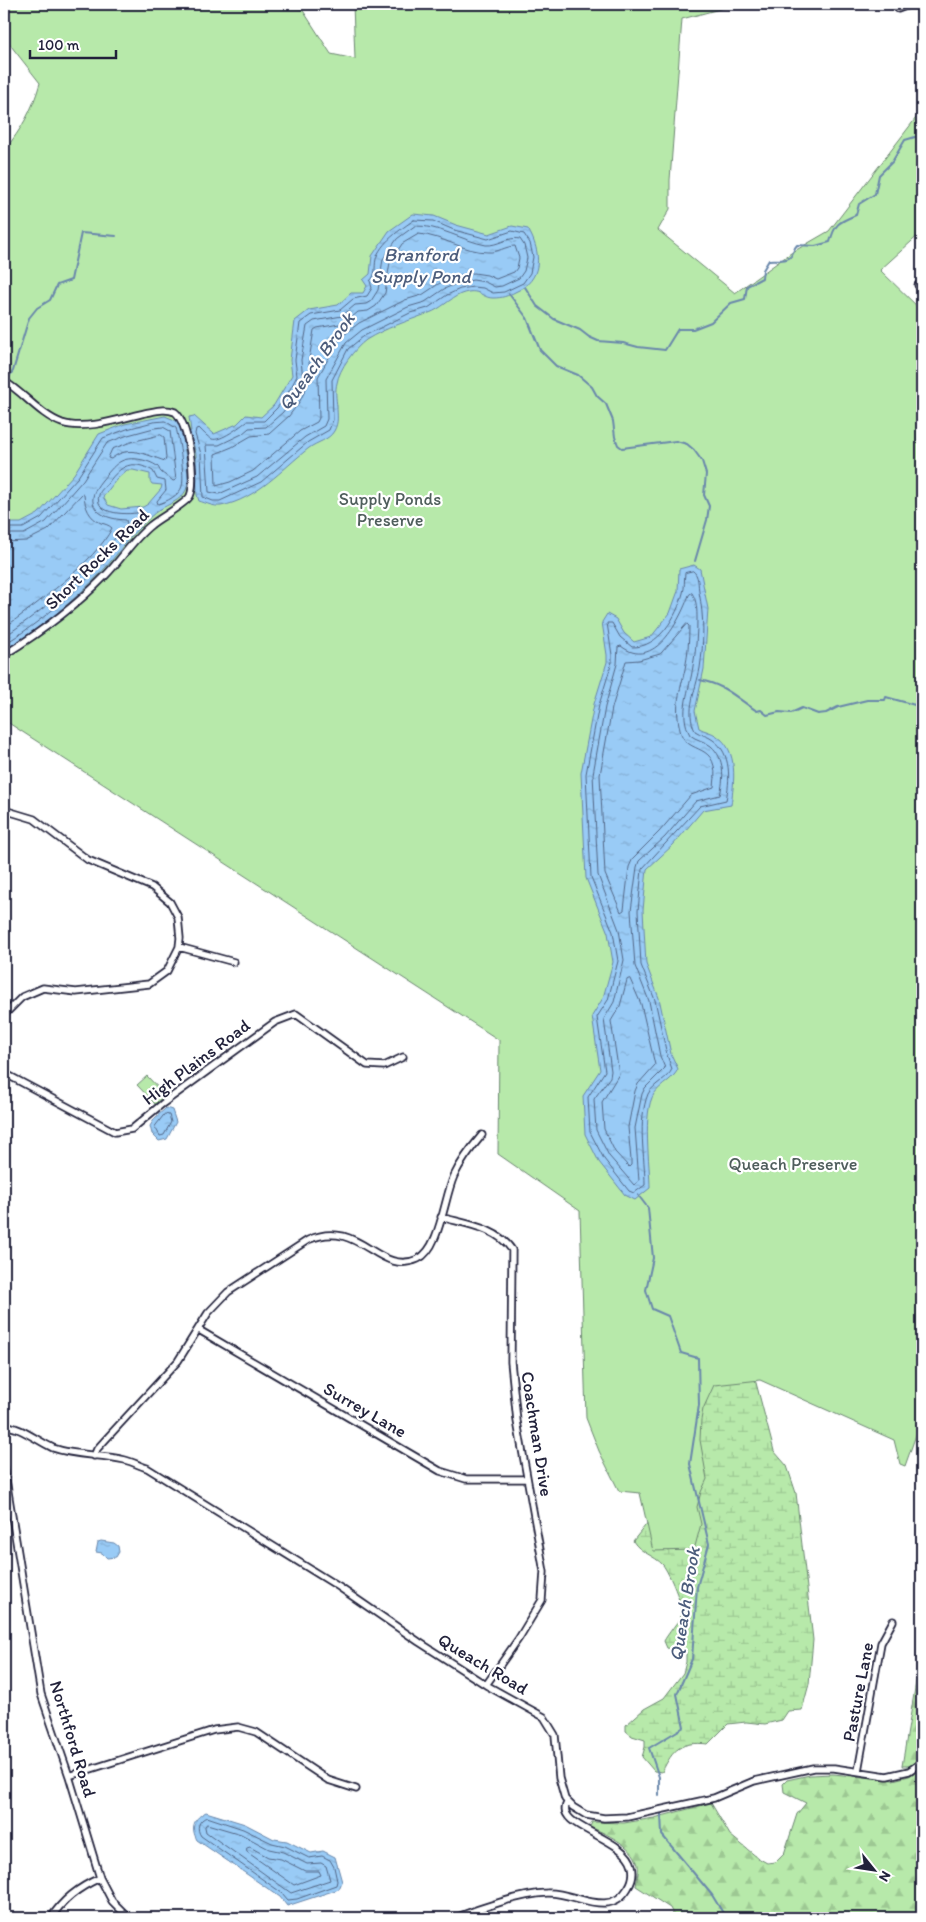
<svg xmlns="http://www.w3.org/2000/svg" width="926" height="1922" font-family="Itim,sans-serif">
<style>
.forest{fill:url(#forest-firs);stroke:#6c8672}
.wetland{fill:url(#wetland-marsh);stroke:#6c8672}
.park{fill:#b7e9aa;stroke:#6c8672}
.water{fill:url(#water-ripples);stroke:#6987ab;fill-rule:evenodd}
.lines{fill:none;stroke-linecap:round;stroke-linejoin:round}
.shore{stroke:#526686;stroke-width:1}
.stream{stroke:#6987ab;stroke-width:2}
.minor-casing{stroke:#22223b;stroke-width:9}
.minor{stroke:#fff;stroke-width:5.5}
.labels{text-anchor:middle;stroke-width:4.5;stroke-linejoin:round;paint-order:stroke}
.park-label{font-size:18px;fill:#4f5e5c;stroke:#fff}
.street-label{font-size:18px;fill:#22223b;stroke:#fff}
.water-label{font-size:19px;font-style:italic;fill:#4c5d7c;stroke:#fff}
</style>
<defs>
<pattern id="forest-firs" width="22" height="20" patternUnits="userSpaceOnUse" patternTransform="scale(1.25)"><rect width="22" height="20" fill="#b7e9aa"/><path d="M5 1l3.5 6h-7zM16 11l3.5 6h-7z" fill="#9dc893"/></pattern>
<pattern id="wetland-marsh" width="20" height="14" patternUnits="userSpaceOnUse" patternTransform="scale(1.25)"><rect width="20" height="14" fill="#b7e9aa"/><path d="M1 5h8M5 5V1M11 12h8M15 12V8" fill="none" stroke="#9dc893"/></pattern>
<pattern id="water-ripples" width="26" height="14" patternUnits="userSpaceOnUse" patternTransform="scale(1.25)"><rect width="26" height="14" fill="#99cbf6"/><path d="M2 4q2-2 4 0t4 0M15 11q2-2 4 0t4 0" fill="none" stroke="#84aed4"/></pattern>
</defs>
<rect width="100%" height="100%" fill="#fff"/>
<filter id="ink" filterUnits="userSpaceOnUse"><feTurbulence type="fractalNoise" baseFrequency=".02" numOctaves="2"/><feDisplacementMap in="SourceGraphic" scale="10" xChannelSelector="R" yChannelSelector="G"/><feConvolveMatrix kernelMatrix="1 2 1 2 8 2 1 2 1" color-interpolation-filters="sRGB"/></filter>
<g filter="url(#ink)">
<path class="forest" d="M922,1668v87l-12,11h-8l14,-84z
M922,1768v150h-247l-5,-10 -34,-22c1,-8 4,-17 1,-24 -4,-16 -32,-29 -47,-35l2,-5 32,1 30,-5 57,-15 19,32 28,23 9,5 9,-1 8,-8 13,-40 9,-11 -22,-11 -1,-8 4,-4 23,-5 23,-1 60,6 16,-4z"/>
<path class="wetland" d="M755,1379l19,72 13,15 9,27 17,147 -4,44 -7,26 -14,1 -6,9 -17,4 -19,-2 -18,2 -20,20c-27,-3 -35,5 -46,28l-8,-1 -12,-14 3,-10v-7l-13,-4 -6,-5v-6l18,-16 20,-11 19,-25 3,-11v-11l-5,-5 -7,4 -7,-2 -3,-7c3,-6 16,-22 17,-25 3,-10 -12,-43 -18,-51 -9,-10 -23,-12 -30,-24l16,-20 -15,-141z"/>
<path class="park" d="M4,4h271l1,2 26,3 29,45 24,5 -2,-55h378v2l-49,13 -12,161v29l-12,21 77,63 56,-40 38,-22 90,-117h3v118l-42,38 42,41v1107l-17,48 -5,-2 -6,-24 -134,-60 -46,5 -11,24 -2,11 -1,20 7,39 -6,13 -4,15 4,17 -7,26 -41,1 -13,-58 -21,-2 -20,-40 -13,-33 -6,-207 -82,-57 1,-114 -495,-320v-569c18,-23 28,-40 36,-68l-36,-46z
M147,1076l18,19 -10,9 -18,-19z"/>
<path class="water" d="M413,214l21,2 22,9 33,9 23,-8 16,3c14,24 15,51 -13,63 -7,4 -13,6 -22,6 -12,0 -13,-11 -32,-4 -12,5 -20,15 -32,19 -21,8 -44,15 -63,27 -11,8 -27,29 -29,43 -2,7 -1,16 0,23 0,10 2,16 -3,25 -5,9 -17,11 -25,17 -27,21 -52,51 -88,58 -7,1 -15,-3 -22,-5l-2,-6 -1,-41 -5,-18 -8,2c1,12 9,42 3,52 -5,11 -18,14 -27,20 -6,4 -12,10 -17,15 -13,12 -23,27 -35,41 -26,29 -69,65 -103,84v-127h17l17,-9 36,-40 25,-40 26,-10 40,-8 12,5 4,5 2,8 8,-3 -2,-14 5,-1 20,18 23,-10 9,-9 15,2 13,-12 18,-30 -2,-15 5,-39 14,-11 29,-5 13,-12h12l4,-7 -4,-6 7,-6 2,-18 17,-25zM127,470h6l17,4v7l2,3 10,1 -1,4 -13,15 -5,3 -22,2 -13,-4 -5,-8 13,-17z
M694,565l6,4 8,40 -4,60 -9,42 4,17c5,3 13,4 18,8 22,15 17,46 14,69l-28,5 -30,35 -26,24 -4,41 3,54 13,34 12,56 7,15c-5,11 -17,15 -24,25 -12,18 -4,71 -4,94l-15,12 -10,-5 -26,-33 -14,-28 -2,-38 17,-26 -8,-54 11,-18 10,-36 -5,-29 -22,-55 -5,-105 13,-69 13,-42v-7l-5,-33 5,-8 9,5 8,14 10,9 17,-5 19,-24 8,-22 1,-22z
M166,1108l6,2 4,12 -9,17 -8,2 -7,-7 -2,-8 5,-8z
M101,1541l13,2 4,3 1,6 -3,5 -9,1 -5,-5 -6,-1 2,-10z
M206,1812l39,12 29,15 13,2 24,12 12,-2 12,6 7,25 -3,7 -52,17 -7,-9 -83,-57c-7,-13 -3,-22 9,-28z"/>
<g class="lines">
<path class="shore" d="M414,220l19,1 21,9 34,9 24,-8 12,3 6,9 3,14 -3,16 -7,10 -19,9 -11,1 -10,-5 -10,-1 -13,2 -13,6 -19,13 -18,5 -46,23 -16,13 -16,31 1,40 -4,10 -21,12 -47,40 -41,19h-7l-10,-4 -2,-43 -6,-20 1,-5 3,-1c4,4 8,9 13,11 8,3 29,-13 35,-18h17l13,-13 11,-15 9,-17 -2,-16 5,-37 11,-8 29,-5 13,-11 14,-3 5,-8 -2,-7c7,-7 4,-13 6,-22 4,-16 25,-30 38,-39z
M415,226c24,-1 48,15 71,19 12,1 22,-9 34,-6l4,6 3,13 -3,13 -5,7 -17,8 -7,1 -10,-5 -12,-2 -15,3 -14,6 -19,13 -17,5 -46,23 -16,13 -20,36 1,40 -3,7 -19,11 -48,40 -38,17 -10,-2 -3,-47h13l23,-11 7,-6 17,-1 17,-15 20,-33 -2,-19 6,-34 7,-5 28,-5 13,-11 11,-1 5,-3 7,-11 5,-31 14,-20z
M419,234c24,2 45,18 69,18 9,1 18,-6 27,-6l4,12 -2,10 -3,4 -18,7 -9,-4 -13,-2 -18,3 -16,7 -18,12 -17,5 -46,23 -19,15 -22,39 1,41 -2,4 -17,9 -47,40 -23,11 -14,4 -1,-32 17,-7 19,-11 18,-2 20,-18 11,-15 10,-21 -1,-20 5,-30 3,-2 28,-5 13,-11 10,-1 8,-5 9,-13 5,-31 12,-18z
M161,435l3,2 2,21 -1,3c-19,-6 -36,-17 -54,-2l-3,-1 4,-9 19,-7z
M4,528h19l18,-10 37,-41 25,-39 24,-9 26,-7 12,-1 11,7c3,11 9,48 6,58 -2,9 -16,16 -24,18l-1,-3 9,-11 -1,-9 -8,-2 -4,-8c-21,-12 -32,-6 -45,12 -3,4 -8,7 -9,12 -6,21 32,20 43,17l2,4c-16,14 -27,31 -41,47 -25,27 -67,63 -99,81
M4,534h20l22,-12 37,-42 24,-37 21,-8 26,-7 9,-1 7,4 6,49 -3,1c-4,-4 -9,-6 -12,-9 -2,-2 -2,-5 -4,-6 -4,-3 -10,-5 -14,-6 -23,-5 -28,5 -41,20 -21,25 -3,39 24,40l1,4c-11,11 -19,25 -30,36 -28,29 -60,54 -93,77
M4,542l22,-1 22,-11 34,-36 2,1c1,12 5,23 17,28 4,1 8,2 11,5 -16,33 -77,77 -108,100
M693,571c6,4 5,14 6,21 5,25 5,50 1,76 -4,22 -15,42 -5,63 6,4 13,5 18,9 19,13 17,41 13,60l-26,6 -58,63 -4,42 3,54 14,35 12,55 5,14c-3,9 -19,15 -24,25 -11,28 -3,62 -3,91l-11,8 -5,-2 -25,-32 -14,-27 -2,-35 17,-26 -8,-54 11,-17 10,-39 -5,-29 -22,-55 -5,-103 13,-69 13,-43v-7l-5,-32h5l8,14 12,10c27,1 45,-31 51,-54 2,-6 1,-13 2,-20z
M692,593c5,7 5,18 5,26 0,16 -1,32 -4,47 -3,24 -15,46 -3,69 6,5 15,6 21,11 14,12 13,33 9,49l-24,6 -31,36 -26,24 -2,6 -6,44 4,55 14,35 11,55 5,12 -20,20 -3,6 -7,34 4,53 -5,4 -25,-29 -13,-26 -2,-31 16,-22 1,-6 -7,-52 10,-17 10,-42 -5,-30 -21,-55 -5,-101 12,-67 12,-43 1,-17 3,-1c33,26 59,-26 68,-51z
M687,624l2,2c0,14 -1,29 -4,43 -5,24 -11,35 -5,61 6,28 41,8 34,57l-23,8 -32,37 -26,26 -4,9 -5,43 -3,2 -16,-38 -5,-99 12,-67 14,-47 13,-1 21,-6z
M630,979l11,25 14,61 -17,19 -3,7 -7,36 3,33v5l-2,2 -14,-15 -11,-23 -2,-27 17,-28 -8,-53 9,-15 7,-26z
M165,1114l4,1 2,7 -7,13 -4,1 -5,-9z
M207,1817l36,12 29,14 13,3 24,12 13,-2 8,4 4,7 3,14 -1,4 -39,14 -9,1 -6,-7 -81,-57c-5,-7 -3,-16 6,-19z
M207,1824l34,10 28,15 14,3 24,12 14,-1 5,3 4,14 -39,13 -85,-61 -1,-5z
M247,1848l3,-1 18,10 13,2 24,12h14l2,4 -27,10 -47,-33z"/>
<path class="stream" d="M525,287l12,19 17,13 26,11 9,7 9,4 25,2 15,4 27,3 13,-21h15l18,-7 20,-19 14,-4 2,-13 15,-8 1,-8 6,-10c6,-1 18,2 22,-4 3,-4 3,-8 6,-11l18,1 15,-4c5,-19 9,-20 26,-27l3,-11 16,-10 4,-19 13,-13 13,-22 17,-5
M509,294l18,24 13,32 16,16 22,9 14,12 5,9 9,8 7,17 2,16 3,8 4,3 54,-7 11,3 7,6 8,11 4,13 -2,21 5,11 -2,14 -12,41
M8,378l5,-7 16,-53 8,-10 13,-8 7,-15 14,-5 10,-47 35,3
M700,680c26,5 36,18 57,31l4,-1 6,5 12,-3 12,1 11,-5 16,6 8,-1 12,-6 29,-7h18l1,-3 36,10
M638,1195l10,13 5,50 -7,32 6,19 16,7 13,37 17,5 1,47 -9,59 19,80 -12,43 -5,72 -15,35 7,33 -35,21 10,29v18
M661,1813l1,22 50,60 14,23"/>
<g class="minor-casing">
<path id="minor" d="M898,9l13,-5
M918,285l4,-3
M4,381c20,12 36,34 58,42 24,8 60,-5 83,-10 11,-2 20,-5 30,-1 13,10 22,69 15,84 -4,8 -31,22 -39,29 -18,14 -30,35 -46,51 -30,31 -64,56 -101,79
M4,810l30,9 54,41 64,27 18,15 8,15 2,21 -1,9 -12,24 -18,13 -73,8 -33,-4 -21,9 -18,18
M179,947l55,15
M4,1073l111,59 17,-3 30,-25 113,-82 21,-8 71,51 17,1 19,-9
M441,1217c24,7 56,10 71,33l-1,112 6,59 27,151 -2,28 -23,38 -33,47
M199,1330l241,141 26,8h61
M4,1426c14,-1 35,16 49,22 23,8 48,6 72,12 8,2 15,6 22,8l192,119 80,55 67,43 58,32 11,18 4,43 6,21 8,8 13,8 18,3 23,-1 87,-19 40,-17 59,-13h21l53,8 22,-5 13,-9
M94,1456l3,-7 10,-11 71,-77 30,-48 20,-21 80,-52c52,-23 70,37 110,19 22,-10 26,-61 36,-83 7,-15 17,-28 28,-41
M4,1467l37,227 28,82 31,102 12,23 17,17
M858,1771l23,-128 12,-22
M69,1776l145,-46 24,-3 18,5 72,48 28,9
M51,1918c12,-19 28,-31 49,-40
M455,1918c25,-10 66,-24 92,-25 27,-2 62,27 81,-5 4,-6 6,-14 4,-22 -6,-29 -79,-39 -65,-63"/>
</g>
<use href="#minor" class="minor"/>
</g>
</g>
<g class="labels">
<g class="park-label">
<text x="390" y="505">Supply Ponds<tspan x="390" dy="21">Preserve</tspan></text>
<text x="793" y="1170">Queach Preserve</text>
</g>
<g class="street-label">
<text transform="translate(97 559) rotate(-44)" y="6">Short Rocks Road</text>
<text transform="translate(196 1062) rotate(-37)" y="6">High Plains Road</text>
<text transform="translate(365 1410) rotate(30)" y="6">Surrey Lane</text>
<text transform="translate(537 1434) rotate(81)" y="6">Coachman Drive</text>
<text transform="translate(483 1664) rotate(31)" y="6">Queach Road</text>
<text transform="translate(858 1692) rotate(-79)" y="6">Pasture Lane</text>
<text transform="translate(73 1739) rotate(73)" y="6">Northford Road</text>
</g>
<g class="water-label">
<text x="421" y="261">Branford<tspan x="421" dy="22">Supply Pond</tspan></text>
<text transform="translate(316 361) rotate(-54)" y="7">Queach Brook</text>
<text transform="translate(684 1604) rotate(-81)" y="7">Queach Brook</text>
</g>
</g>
<rect width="926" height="1922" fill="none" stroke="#fff" stroke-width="20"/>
<rect x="10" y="10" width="906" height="1902" fill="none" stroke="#22223b" stroke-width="2" filter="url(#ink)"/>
<g transform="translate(874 1870) rotate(120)" stroke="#ffffff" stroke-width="4" paint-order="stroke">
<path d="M0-4L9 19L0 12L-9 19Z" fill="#22223b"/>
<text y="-8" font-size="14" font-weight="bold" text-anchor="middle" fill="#22223b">N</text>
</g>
<path d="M30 50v8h86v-8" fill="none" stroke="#22223b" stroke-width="2.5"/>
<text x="38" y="50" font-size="15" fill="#22223b" stroke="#ffffff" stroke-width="4" paint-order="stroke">100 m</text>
</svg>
